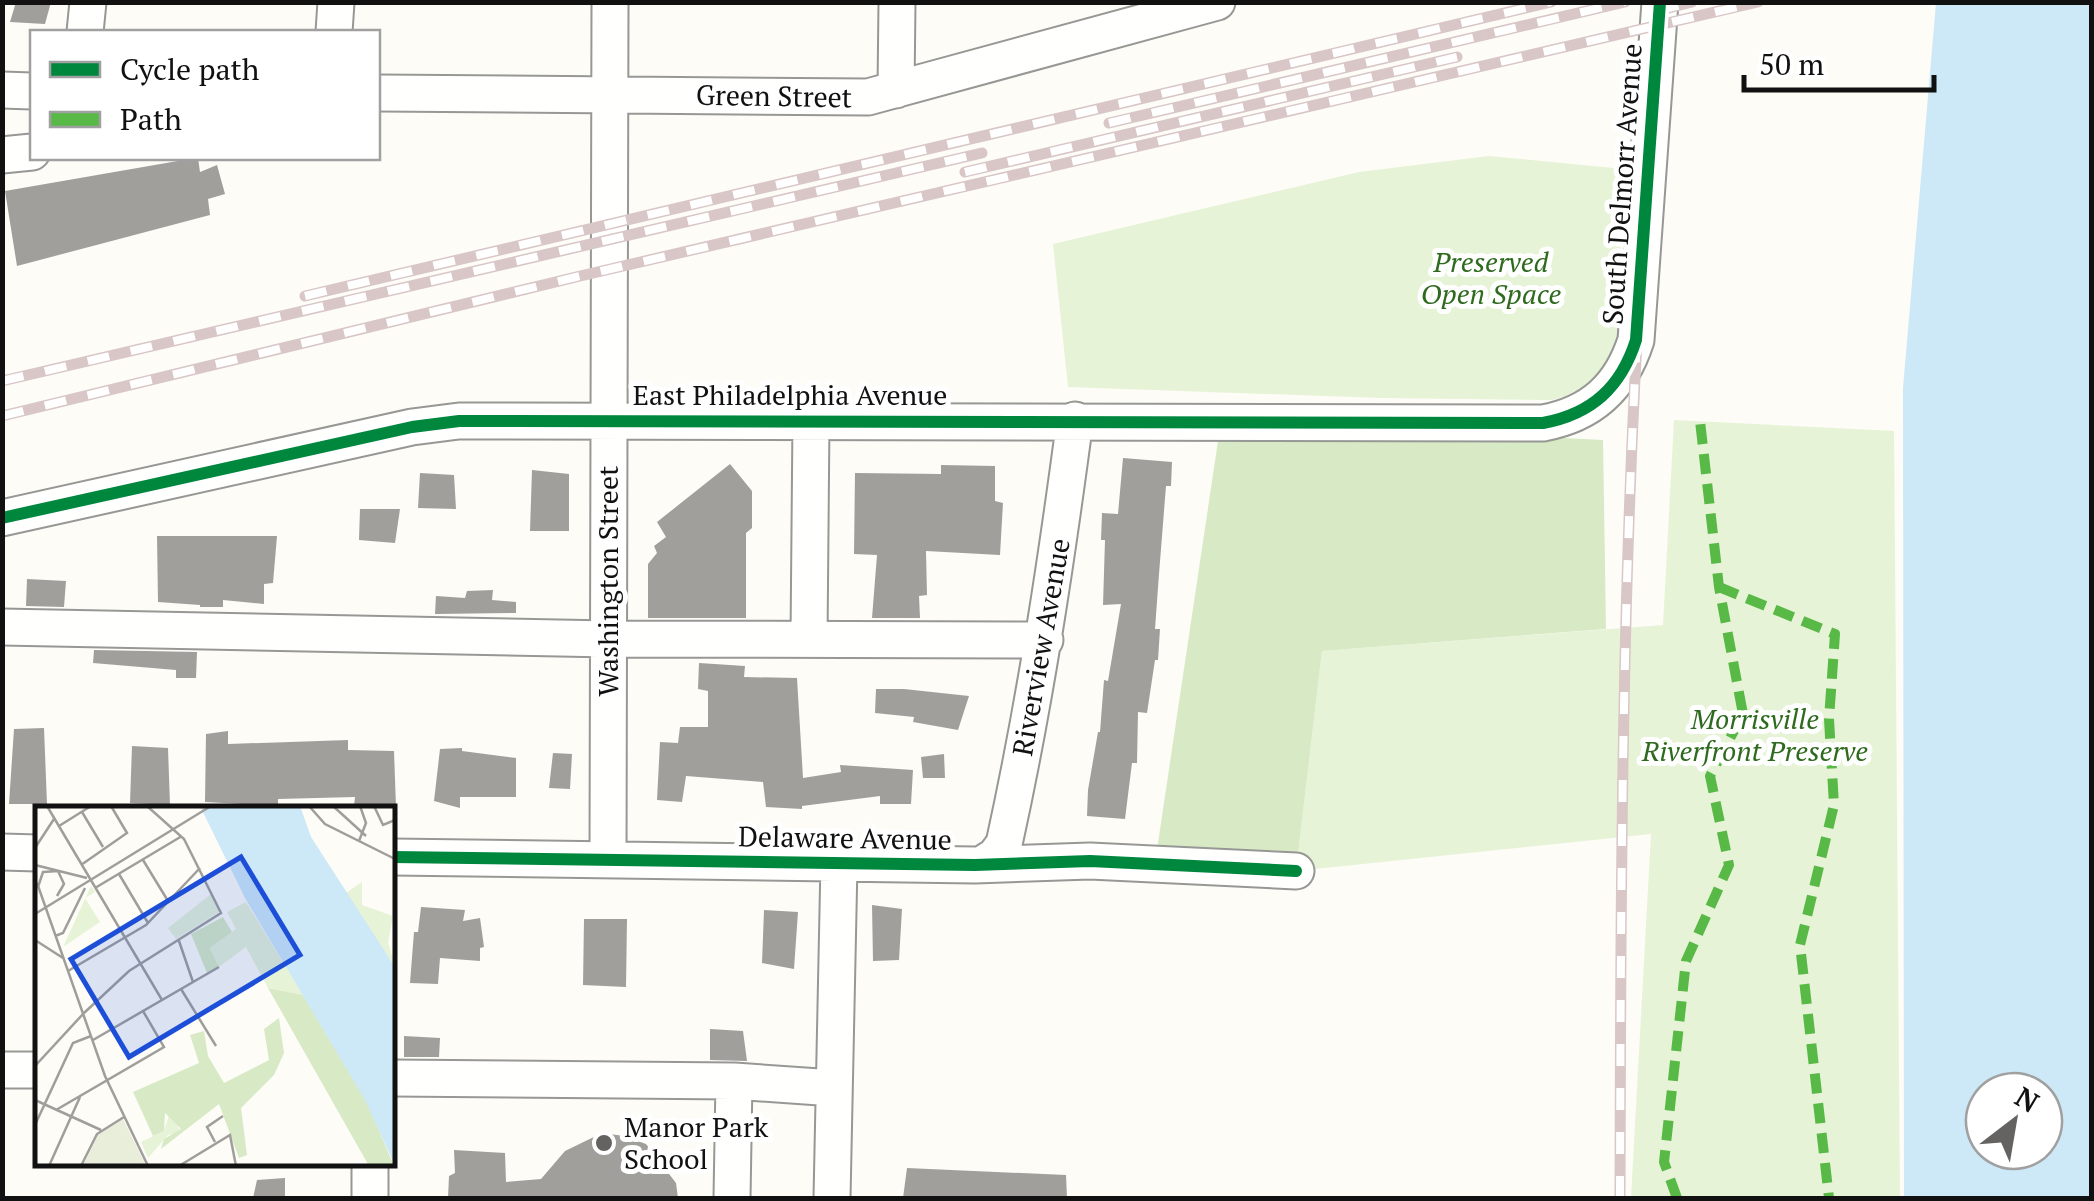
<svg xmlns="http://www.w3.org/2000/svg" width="2094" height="1201" font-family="'PT Serif',serif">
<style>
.green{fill:#e7f3d7}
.forest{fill:#d8eac5}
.water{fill:#cde8f7;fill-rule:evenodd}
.building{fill:#a19f9c}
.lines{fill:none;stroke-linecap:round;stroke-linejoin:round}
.minor-casing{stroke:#979795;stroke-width:39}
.minor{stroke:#fffffe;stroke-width:35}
.rail-casing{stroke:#d9c6c7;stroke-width:11}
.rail{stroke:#fff;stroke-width:8;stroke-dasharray:22;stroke-linecap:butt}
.quiet{stroke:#58b947;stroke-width:10;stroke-dasharray:20 10;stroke-linecap:butt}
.cycleway-casing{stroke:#fff;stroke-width:19}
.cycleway{stroke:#00873e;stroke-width:12}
.poi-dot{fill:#646362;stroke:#fff;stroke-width:4}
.labels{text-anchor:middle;stroke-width:10;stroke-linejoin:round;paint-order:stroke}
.street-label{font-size:28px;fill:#111;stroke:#fff}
.park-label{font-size:28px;font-style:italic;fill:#2f6b1f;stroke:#fff}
.poi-label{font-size:28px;fill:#111;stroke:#fff;text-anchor:start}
.inset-road{fill:none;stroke:#9f9e9b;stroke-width:2.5}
.view{fill:#1d4ed8;fill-opacity:0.15;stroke:#1d4ed8;stroke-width:5}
.inset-edge{fill:none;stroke:#111;stroke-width:5}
</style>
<rect width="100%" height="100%" fill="#fdfcf7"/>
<path class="green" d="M1489,156l135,13 -8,184 -20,28 -31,15 -13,4 -171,-2 -313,-11 -15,-143 306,-72z
M1674,420l220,11 6,767h-269l20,-364 -355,37 26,-220 341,-26z"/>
<path class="forest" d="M1221,421l382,19 3,189 -284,22 -26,220 -141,-8z"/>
<path class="water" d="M1936,3h155v1195h-187l-1,-810zM1984,1091h60v60h-60z"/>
<path class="building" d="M16,2h35l-6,22 -35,-2z
M195,158h3l2,14 17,-7 8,29 -17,5 2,16 -193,51 -12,-75z
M1123,458l49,4 -1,24h-5l-7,88 -4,55h5l-2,31h-3l-8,53 -9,-1 -1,51h-5l-7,56 -38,-3 1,-26 10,-58h2l4,-52 4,1 13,-77 -18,1 2,-65h-4l1,-27 16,1z
M730,464l22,27v37l-6,5v85h-98v-54l9,-11 -3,-7 12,-9 -9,-15z
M941,465l54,1v35l8,2 -3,52 -74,-4 1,44 -8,1 1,22h-48l5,-63 -23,-1 1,-81 86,1z
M532,470l37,4v57h-39z
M420,473l34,2 2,34 -38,-1z
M360,509h40l-5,34 -36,-3z
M157,536h120l-4,47 -9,1v20l-41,-4v7h-23v-2l-42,-3z
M27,579l39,2 -2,26 -38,-1z
M493,590l-1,10 24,2v11l-81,1 1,-18 29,2 2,-7z
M94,650l103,2 -1,26h-20v-8l-83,-7z
M699,663l46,3 -1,11 53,1 6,100 38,-6 -1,-7 73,5 -2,34h-31v-8l-78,10v3l-36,-2 -3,-25 -77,-6 -4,26 -25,-2 3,-58 18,1 2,-16h28v-36l-10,-2z
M876,689h28l65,7 -11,34 -45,-8 1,-5 -39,-4z
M44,728l3,76h-38l5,-75z
M228,731v13l120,-4v10l46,1 2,56 -42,-1 1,-9 -77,2v7l-73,-4 1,-68z
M132,746l36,2 2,57 -40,-2z
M462,748v3l54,7v39h-56v11l-26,-7 6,-52z
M553,753l19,1 -2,35 -21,-1z
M944,754l1,24h-22l-2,-21z
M872,905l30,4 -3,51 -26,1z
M421,907l44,3 -2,11 17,-3 4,29 -4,1v13l-40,-3 -2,26 -28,-1 4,-51h4z
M764,910l34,2 -4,57 -32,-6z
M584,919h43l-1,68 -43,-2z
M710,1029l33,2 4,30 -37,-1z
M404,1036l36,2 -1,19h-35z
M602,1133l22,3 22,8 30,39 2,15h-230l1,-22 6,-3 -1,-23 51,3 1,29 35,-3 24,-28z
M907,1168l159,7 1,23h-164z
M285,1178v20h-32l4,-18z"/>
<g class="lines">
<g class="minor-casing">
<path id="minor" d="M85,32l3,-30
M334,32l2,-30
M2,90l30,1
M896,90l1,-88
M378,93l490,4 349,-95
M2,155l30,-3
M2,518l410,-91 47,-6 1084,2c49,-9 78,-36 93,-83l24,-338
M2,627l608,12 435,1
M809,639l2,-219
M2,852l36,1
M392,857l583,8 115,-4 206,10
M608,860l2,-858
M984,863l11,-7 9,-12c31,-141 52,-281 71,-424
M2,1070h36
M392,1078l342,3 100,7
M370,1198v-34
M732,1198l2,-117
M832,1198l7,-335"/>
</g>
<use href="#minor" class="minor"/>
<g class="rail-casing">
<path id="rail" d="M1657,11l35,-9
M1109,123l516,-121
M965,172l492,-115
M305,296l1246,-294
M2,381l980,-228
M2,416l574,-139 1182,-275
M1620,1198c1,-395 2,-792 42,-1186"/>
</g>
<use href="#rail" class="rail"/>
<path class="quiet" d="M1719,587l116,47 -6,85 5,86 -34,140 29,253
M1677,1198l-13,-36 22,-201 43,-96 -19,-89 33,-62 -24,-127 -19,-166"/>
<g class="cycleway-casing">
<path id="cycleway" d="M2,518l410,-91 47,-6 1084,2c49,-9 78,-36 93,-83l24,-338
M392,857l583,8 115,-4 206,10"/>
</g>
<use href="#cycleway" class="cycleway"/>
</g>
<circle class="poi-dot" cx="604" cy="1143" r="10"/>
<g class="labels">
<g class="street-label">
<text transform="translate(774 96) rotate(1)" y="10">Green Street</text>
<text transform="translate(1622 184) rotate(-86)" y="10">South Delmorr Avenue</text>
<text x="790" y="405">East Philadelphia Avenue</text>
<text transform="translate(608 581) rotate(-90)" y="10">Washington Street</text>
<text transform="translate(1041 647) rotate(-80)" y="10">Riverview Avenue</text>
<text transform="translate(845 838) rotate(1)" y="10">Delaware Avenue</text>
</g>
<g class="park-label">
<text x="1491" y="272">Preserved<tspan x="1491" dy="32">Open Space</tspan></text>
<text x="1755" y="729">Morrisville<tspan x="1755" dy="32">Riverfront Preserve</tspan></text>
</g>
<g class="poi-label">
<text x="624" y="1137">Manor Park<tspan x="624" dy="32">School</tspan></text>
</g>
</g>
<g transform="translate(35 806)">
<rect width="360" height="360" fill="#fdfcf7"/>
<path d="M327,76v23l31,11 -5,26 7,25 -49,-74zM56,80l4,6 -10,6 15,24 -37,25zM176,88l8,18 -43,27 -8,-11zM211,96l57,93 -35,-7 -22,-41 -27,20 -9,-19 26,-19 -9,-17zM135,306l11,20 -13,3 -20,23 -7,-16 23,-11z" fill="#e7f3d7"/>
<path d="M188,111l9,15 -22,16 9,19 -12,6 -16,-39zM233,182l35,7 63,105 28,66h-25zM244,212l5,35 -10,22 -33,33 6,47 -8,3 -20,-54 -58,45 3,-10 17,-10 -16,-16 -1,18 -11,5 -20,-44 66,-29 -9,-28 14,-4 4,25 16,27 45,-23 -5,-31z" fill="#d8eac5"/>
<path d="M88,313l23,47h-63l15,-31z" fill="#e9eedb"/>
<path d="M165,0h100l11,31 84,130v199l-30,-66 -120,-202z" fill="#cde8f7"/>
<path class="inset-road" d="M12,0l115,194M274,0l16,18 70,35M298,0l33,30M339,0l9,19 12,-5M47,6l21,35M24,20l32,-20M324,35l7,-18 -6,-17M0,42l19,-29M108,54l25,41M0,59l52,13M46,59l46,-32 -16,-27M84,68l29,49M2,77l68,193 43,90M3,81l5,-15 15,-1 6,13 -7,12M60,82l87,-52M0,108l176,-108M20,130l8,-3 22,-45M0,134l28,18M144,135l14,41M33,165l78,-46 54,-57M146,183l35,57M49,207l45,-42 92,-58 -37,-74 -37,-33M58,234l126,-73M0,260l48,-52M0,294l66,30M21,304l108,-63 -21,-36M0,319l38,-82 18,-7M180,336l-8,-15 16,-11M14,360l31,-69M46,360l16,-32 27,-17M144,360l51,-31 6,31"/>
<path class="view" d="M206,51l59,98 -171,102 -58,-98z"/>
<rect width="360" height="360" class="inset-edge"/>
</g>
<rect width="2094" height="1201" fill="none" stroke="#111111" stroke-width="10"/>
<rect x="30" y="30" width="350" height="130" fill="#ffffff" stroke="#a0a0a0" stroke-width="2.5"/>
<rect x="50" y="62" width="50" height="15" fill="#00873e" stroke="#a0a0a0" stroke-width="2.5"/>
<text x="120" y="80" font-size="30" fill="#111111">Cycle path</text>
<rect x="50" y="112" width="50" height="15" fill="#58b947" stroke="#a0a0a0" stroke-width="2.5"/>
<text x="120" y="130" font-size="30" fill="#111111">Path</text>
<g transform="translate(2014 1121) rotate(31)"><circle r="48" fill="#ffffff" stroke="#a0a0a0" stroke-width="2.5"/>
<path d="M0-8L18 38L0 25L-18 38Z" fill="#646362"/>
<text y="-15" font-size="28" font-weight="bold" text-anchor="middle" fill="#111111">N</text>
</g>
<path d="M1744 75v15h190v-15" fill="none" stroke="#111111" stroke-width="5"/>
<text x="1759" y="75" font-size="30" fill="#111111" stroke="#ffffff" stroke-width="8" paint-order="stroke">50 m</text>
</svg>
